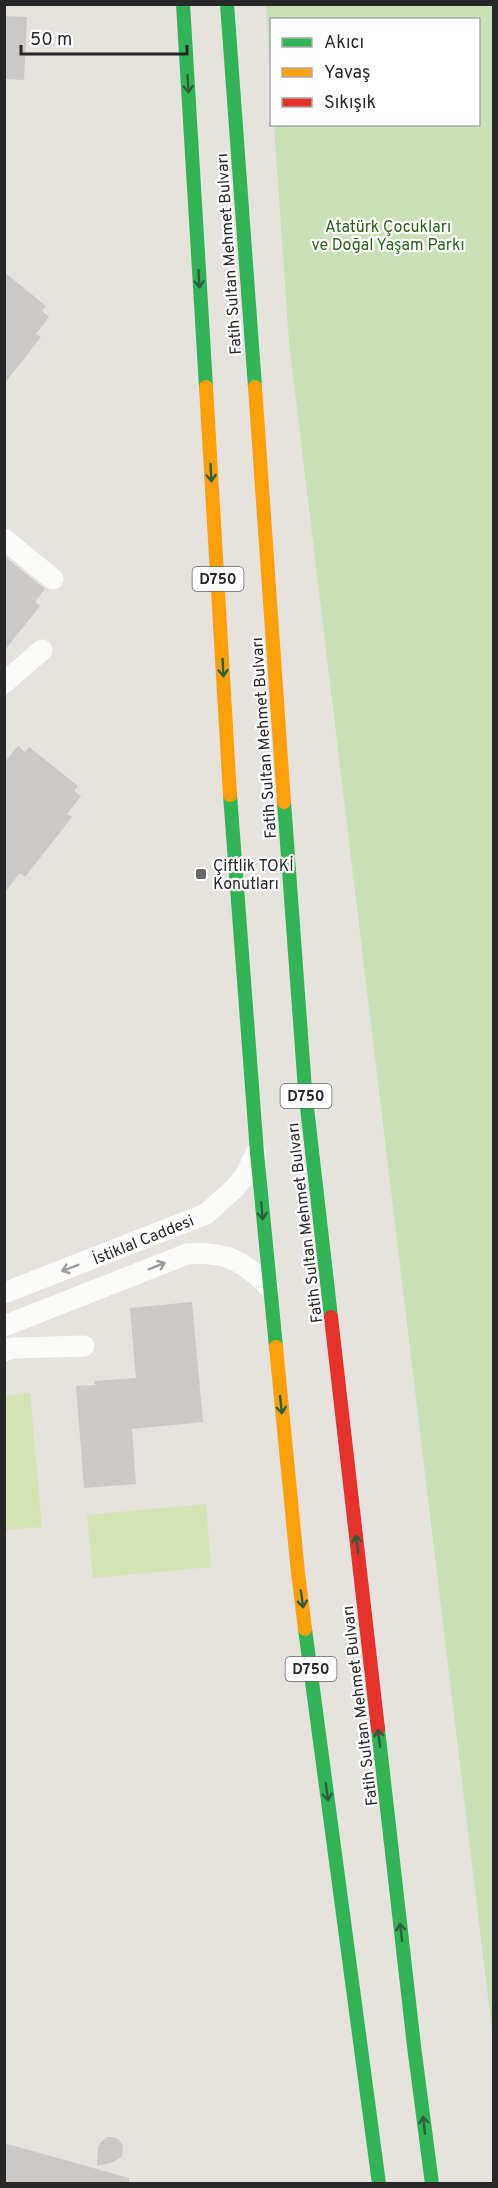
<svg xmlns="http://www.w3.org/2000/svg" width="498" height="2188" font-family="Overpass,sans-serif">
<style>
.green{fill:#c9e0b8}
.pitch{fill:#d4e4b5}
.building{fill:#cbc8c5}
.lines{fill:none;stroke-linecap:round;stroke-linejoin:round}
.street{stroke:#fbfbfa;stroke-width:21}
.fast{stroke:#30b455;stroke-width:14}
.slow{stroke:#ff9f0a;stroke-width:14}
.jam{stroke:#e5322d;stroke-width:14}
.oneway{stroke:#2b603a}
.oneway2{stroke:#9c9c9c}
.poi-dot{fill:#6a6968;stroke:#fff;stroke-width:2}
.labels{text-anchor:middle;stroke-width:4.5;stroke-linejoin:round;paint-order:stroke}
.shield{fill:#fff;stroke:#686868;stroke-width:1.5}
.shield-label{font-size:15px;font-weight:bold;fill:#282828}
.park-label{font-size:16px;fill:#2c611c;stroke:#fff}
.street-label{font-size:16px;fill:#282828;stroke:#fff}
.poi-label{font-size:16px;fill:#282828;stroke:#fff;text-anchor:start}
</style>
<rect width="100%" height="100%" fill="#e6e2de"/>
<path class="green" d="M266,5h227v2034l-204,-1697 -15,-217 204,-1v-104h-206l-1,62z"/>
<path class="pitch" d="M30,1393l12,134 -37,3v-134z
M206,1504l5,63 -118,11 -6,-63z"/>
<path class="building" d="M4,16l23,1 -3,63 -20,-1z
M4,272l42,34 -4,5 7,6 -13,17 5,3 -37,47z
M4,556l41,33 -10,13 5,4 -36,45z
M18,746l7,6 4,-5 49,39 -4,5 7,5 -14,18 5,3 -47,60 -5,-4 -16,20v-130z
M192,1302l11,120 -71,7 4,55 -52,4 -8,-102 19,-1 -1,-4 42,-3 -6,-70z
M107,2137h7l5,3 4,6 -1,10 -8,6 -17,4 1,-19 4,-6z
M4,2143l125,35v6h-125z"/>
<g class="lines">
<path class="street" d="M4,539l49,40
M4,683l38,-33
M4,1293l202,-79 29,-26 11,-14 10,-21
M4,1326l183,-72c37,-3 56,6 82,33
M4,1351l9,-3 71,-2"/>
<path class="fast" d="M183,4l23,383
M227,4l28,383
M230,795l27,358 19,194
M284,802l21,288 26,227
M305,1629l74,555
M378,1729l36,317 18,138"/>
<path class="slow" d="M206,387l24,408
M255,387l29,415
M276,1347l22,226 7,56"/>
<path class="jam" d="M331,1317l47,412"/>
</g>
<defs><path id="oneway-shaft" d="M-6 0H5M1.5-3L5.5 0L1.5 3" fill="none" stroke-width="1.6" stroke-linecap="round" stroke-linejoin="round" transform="scale(1.5)"/></defs>
<g class="oneway">
<use href="#oneway-shaft" transform="translate(188 84) rotate(87)"/>
<use href="#oneway-shaft" transform="translate(199 279) rotate(87)"/>
<use href="#oneway-shaft" transform="translate(211 473) rotate(87)"/>
<use href="#oneway-shaft" transform="translate(223 668) rotate(87)"/>
<use href="#oneway-shaft" transform="translate(262 1211) rotate(85)"/>
<use href="#oneway-shaft" transform="translate(281 1405) rotate(84)"/>
<use href="#oneway-shaft" transform="translate(357 1544) rotate(-97)"/>
<use href="#oneway-shaft" transform="translate(302 1599) rotate(82)"/>
<use href="#oneway-shaft" transform="translate(379 1738) rotate(-97)"/>
<use href="#oneway-shaft" transform="translate(327 1792) rotate(82)"/>
<use href="#oneway-shaft" transform="translate(401 1932) rotate(-97)"/>
<use href="#oneway-shaft" transform="translate(424 2125) rotate(-97)"/>
</g>
<g class="oneway2">
<use href="#oneway-shaft" transform="translate(157 1266) rotate(-22)"/>
<use href="#oneway-shaft" transform="translate(70 1268) rotate(159)"/>
</g>
<rect class="poi-dot" x="195" y="868" width="12" height="12" rx="3"/>
<g class="labels">
<g class="shield">
<rect x="192.5" y="567" width="51" height="24" rx="4.5"/>
<rect x="280.5" y="1084" width="51" height="24" rx="4.5"/>
<rect x="285.5" y="1657" width="51" height="24" rx="4.5"/>
</g>
<g class="shield-label">
<text x="218" y="584">D750</text>
<text x="306" y="1101">D750</text>
<text x="311" y="1674">D750</text>
</g>
<g class="park-label">
<text x="388" y="232">Atatürk Çocukları<tspan x="388" dy="18">ve Doğal Yaşam Parkı</tspan></text>
</g>
<g class="street-label">
<text transform="translate(228 254) rotate(-94)" y="6">Fatih Sultan Mehmet Bulvarı</text>
<text transform="translate(263 738) rotate(-94)" y="6">Fatih Sultan Mehmet Bulvarı</text>
<text transform="translate(304 1223) rotate(-97)" y="6">Fatih Sultan Mehmet Bulvarı</text>
<text transform="translate(143 1239) rotate(-22)" y="6">İstiklal Caddesi</text>
<text transform="translate(359 1706) rotate(-97)" y="6">Fatih Sultan Mehmet Bulvarı</text>
</g>
<g class="poi-label">
<text x="213" y="871">Çiftlik TOKİ<tspan x="213" dy="18">Konutları</tspan></text>
</g>
</g>
<rect width="498" height="2188" fill="none" stroke="#282828" stroke-width="12"/>
<rect x="270" y="18" width="210" height="108" fill="#ffffff" stroke="#a9a9a9" stroke-width="1.5"/>
<rect x="282" y="38" width="30" height="9" fill="#30b455" stroke="#a9a9a9" stroke-width="1.5"/>
<text x="324" y="48" font-size="18" fill="#282828">Akıcı</text>
<rect x="282" y="68" width="30" height="9" fill="#ff9f0a" stroke="#a9a9a9" stroke-width="1.5"/>
<text x="324" y="78" font-size="18" fill="#282828">Yavaş</text>
<rect x="282" y="98" width="30" height="9" fill="#e5322d" stroke="#a9a9a9" stroke-width="1.5"/>
<text x="324" y="108" font-size="18" fill="#282828">Sıkışık</text>
<path d="M21 45v9h166v-9" fill="none" stroke="#282828" stroke-width="3"/>
<text x="30" y="45" font-size="18" fill="#282828" stroke="#ffffff" stroke-width="4.5" paint-order="stroke">50 m</text>
</svg>
